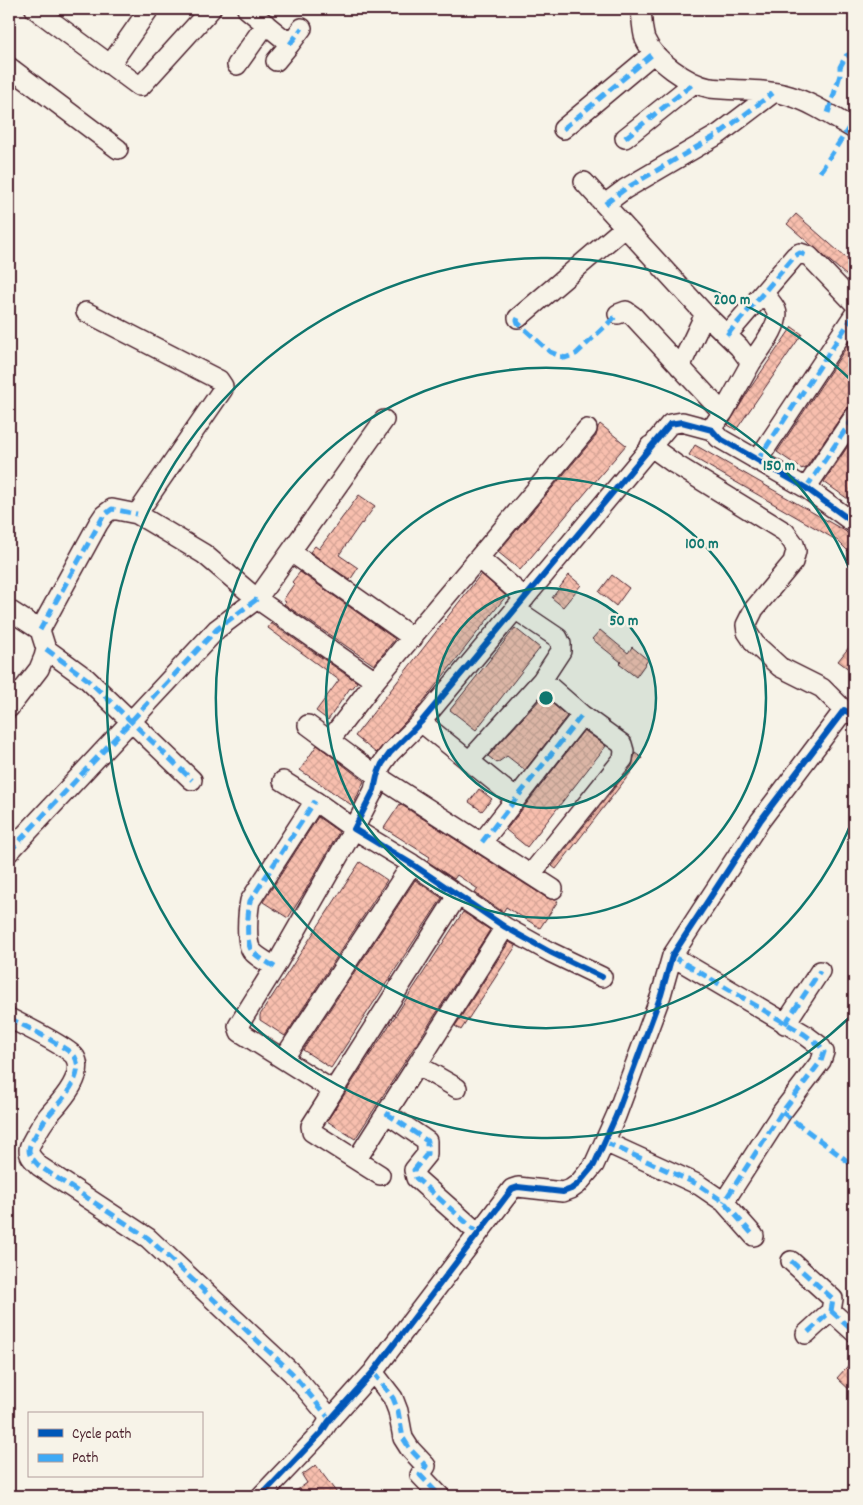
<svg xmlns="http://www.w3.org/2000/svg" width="863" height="1505" font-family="Dekko,sans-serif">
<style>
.building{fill:url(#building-cross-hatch);stroke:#4a1f2b}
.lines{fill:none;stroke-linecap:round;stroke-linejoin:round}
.minor-casing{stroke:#4a1f2b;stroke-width:22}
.minor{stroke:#f7f3e8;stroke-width:19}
.quiet{stroke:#3fa9f5;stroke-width:5;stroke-dasharray:10 5;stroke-linecap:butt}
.cycleway-casing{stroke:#f7f3e8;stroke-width:9}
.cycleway{stroke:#0057b8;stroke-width:6}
.ring{fill:none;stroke:#0f766e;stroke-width:2.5}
.centre{fill:#0f766e;stroke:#f7f3e8;stroke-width:2.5}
.ring-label{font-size:15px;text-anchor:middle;font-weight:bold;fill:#0f766e;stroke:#f7f3e8;stroke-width:5;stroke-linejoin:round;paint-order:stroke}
</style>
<defs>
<pattern id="building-cross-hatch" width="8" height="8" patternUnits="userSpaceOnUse" patternTransform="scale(1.25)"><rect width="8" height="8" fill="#f8bfae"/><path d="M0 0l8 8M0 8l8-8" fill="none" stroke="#d6a496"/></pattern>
</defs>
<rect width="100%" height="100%" fill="#f7f3e8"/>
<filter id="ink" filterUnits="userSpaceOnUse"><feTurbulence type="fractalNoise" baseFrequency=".02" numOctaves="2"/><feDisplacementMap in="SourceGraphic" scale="10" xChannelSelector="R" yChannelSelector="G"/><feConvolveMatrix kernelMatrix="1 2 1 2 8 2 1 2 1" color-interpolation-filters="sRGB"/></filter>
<g filter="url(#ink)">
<path class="building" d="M796,214l58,51v17l-67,-58z
M792,327l10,7 -66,96 -8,-5 23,-38z
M854,336v70l-5,1 -4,4 -40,58 -2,-1 -1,1 -25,-17z
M600,424l26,21 -106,125 -22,-18 98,-116 2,-9z
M854,437v52l-6,10 -24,-17z
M695,445l150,86 9,9v17l-16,-16 -149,-86z
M359,495l16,11 -13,18 -1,-1 -22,32 19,13 -8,12 -40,-28 5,-6 4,3z
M300,572l95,67 -21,26 -90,-61 2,-2 -3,-2 11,-16 -2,-2z
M481,574l25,22 -88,112 -42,45 -21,-17z
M569,575l12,10 -18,22 -11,-9z
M612,575l17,13 -13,18 -17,-14z
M271,623l86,59 -5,7 -2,-1 -22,32 -12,-9 23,-31 -71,-52z
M515,628l25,20 -64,82 -26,-20z
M600,630l28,23 4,-6 16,13 -12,17 -17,-13 2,-2 -29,-23z
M854,641v32l-16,-12z
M543,696l24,20 -42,54 -18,-14 -10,7 -9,-7z
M584,730l22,16 -79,101 -21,-17z
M317,745l47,36 -11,25 -53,-36z
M635,753l7,5 -86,111 -4,-3 80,-100z
M479,789l13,10 -10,12 -13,-9z
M400,804l147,94 11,3 -18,27 -34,-21 -3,5 -28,-19 3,-4 -21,-14 -3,4 -27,-18 3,-4 -46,-29z
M318,817l21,15 -35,61 -16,25 -25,-16z
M360,862l27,18 -102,156 -25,-16v-5z
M415,880l27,18 -111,170 -28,-18z
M463,912l27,18 -135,209 -28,-18z
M509,942l7,4 -55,84 -6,-4z
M854,1359v35l-17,-16z
M316,1465l23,31h-50l18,-13 -5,-8z"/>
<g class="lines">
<g class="minor-casing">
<path id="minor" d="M35,9l104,77h2l70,-77
M247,9l43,35 -14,17
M641,9c1,10 1,21 4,30 9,21 43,45 65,49 27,3 54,0 80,8 23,7 43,21 64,33
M290,44l12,-16
M110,65l39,-56
M237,65l29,-41
M9,67l109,82
M563,129l91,-76
M625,138l69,-55
M584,182l41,45
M605,204l20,-15 94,-55 54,-41
M86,312l133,68 4,6v3l-86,125
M618,314l8,-3 7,5 90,97 -7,9
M518,318l107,-91 80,87 34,33 12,16 -28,50
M727,335l68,-79 5,-3 9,3 45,47
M751,363c7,-11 31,-40 25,-53 -3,-6 -8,-11 -12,-17
M680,367l25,-53
M650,446l25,18 110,68 9,12 2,7 -3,11 -39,47 -8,16 1,7 8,12 25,23 42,21 22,22
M757,461l97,-146
M806,488l48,-71
M291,552l122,86
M479,558l46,40
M9,610l31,20 6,19 -2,8 -5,12 -30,39
M40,630l58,-106 6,-9 8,-6 25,5 67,40 53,45 118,82
M46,649l41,30 105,101
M421,722l94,76
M308,725l69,51 176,113
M329,741l46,-60 212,-252
M470,760l72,-80 19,-29v-7l-3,-6 -43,-29
M283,781l32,20 39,28 -79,138 -37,59 2,6 92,58
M482,842l100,-127
M9,852l208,-223 40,-30 127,-179
M531,874l92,-115 1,-8 -2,-7 -40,-29 -40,-35
M672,956l132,78 16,12 4,6 -3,9 -39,51 -58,90
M275,967c-8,-5 -17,-9 -23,-16 -7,-8 -4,-40 -2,-50l65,-100
M602,977l-52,-25 -45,-25 -93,-63 -58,-35 20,-39 3,-14 5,-12 8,-11 31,-31 249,-298 12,-2 30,8 7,8 87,50 48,35
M9,1018c12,6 60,30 66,39 11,19 -16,46 -27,59 -5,6 -9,13 -13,20 -2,4 -6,9 -6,14 0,7 6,11 10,16l109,72 144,135 34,40 3,8
M785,1024l35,-53
M284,1058l128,-194
M417,1065l40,23
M386,1113l41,28v13l-13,16 2,8 62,55
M605,1142l94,43 25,17 30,34
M357,1159l148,-232
M380,1175l-68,-43 -1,-6 146,-230
M791,1261l42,38 -2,12 -25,23
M831,1311l23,21
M373,1372l20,26 5,13 5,27 7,11 16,17 -6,9 20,21
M261,1496l60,-63 8,-12 44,-49 139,-183 6,-2 45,5 8,-3 7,-5 16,-19 22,-49 45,-121 11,-39 88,-135 84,-111 10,5"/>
</g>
<use href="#minor" class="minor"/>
<path class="quiet" d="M290,44l12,-16
M828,113l12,-38v-8l6,-11 8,-4
M563,129l91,-76
M625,138l69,-55
M820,172l30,-46
M605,204l20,-15 94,-55 54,-41
M518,318l-1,2 1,3 32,29 15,6 11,-4 42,-40
M727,335l68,-79 5,-3 5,2
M757,461l97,-146
M806,488l48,-71
M40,630l64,-115 8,-6 25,5
M46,649l41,30 105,101
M482,842l100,-127
M9,852l208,-223 40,-30
M672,956l132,78 16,12 4,6 -3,9 -39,51 -58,90
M275,967c-8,-5 -17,-9 -23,-16 -7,-8 -4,-40 -2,-50l65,-100
M9,1018c12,6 60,30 66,39 11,19 -16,46 -27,59 -5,6 -9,13 -13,20 -2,4 -6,9 -6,14 0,7 6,11 10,16l109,72 144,135 36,44 -1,7
M785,1024l35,-53
M782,1112l72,54
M386,1113l41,28v13l-13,16 2,8 62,55
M605,1142l94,43 25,17 30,34
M791,1261l42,38 -2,12 -25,23
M831,1311l23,21
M373,1372l20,26 5,13 5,27 7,11 16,17 -6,9 20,21"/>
<g class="cycleway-casing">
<path id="cycleway" d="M602,977l-52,-25 -45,-25 -93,-63 -58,-35 20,-39 3,-14 5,-12 8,-11 31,-31 249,-298 12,-2 30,8 7,8 87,50 48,35
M261,1496l60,-63 8,-12 44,-49 139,-183 6,-2 45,5 8,-3 7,-5 16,-19 22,-49 45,-121 11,-39 88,-135 84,-111 10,5"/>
</g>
<use href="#cycleway" class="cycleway"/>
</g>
</g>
<circle cx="546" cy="698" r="110" fill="#0f766e" fill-opacity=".12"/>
<g class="ring">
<circle cx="546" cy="698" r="110"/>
<circle cx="546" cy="698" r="220"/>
<path d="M854 816A330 330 0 1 1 854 580"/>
<path d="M852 1015A440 440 0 1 1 852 381"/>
</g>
<circle cx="546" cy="698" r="8" class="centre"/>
<g class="ring-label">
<text x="732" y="304">200 m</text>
<text x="779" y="470">150 m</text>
<text x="702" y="548">100 m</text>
<text x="624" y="625">50 m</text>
</g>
<rect width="863" height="1505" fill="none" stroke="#f7f3e8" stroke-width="30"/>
<rect x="15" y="15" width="833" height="1475" fill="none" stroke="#4a1f2b" stroke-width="2" filter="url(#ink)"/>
<rect x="28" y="1412" width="175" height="65" fill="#f7f3e8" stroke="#b29e9c"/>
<rect x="38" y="1429" width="25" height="8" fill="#0057b8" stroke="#b29e9c"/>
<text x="72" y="1438" font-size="15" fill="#4a1f2b">Cycle path</text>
<rect x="38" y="1454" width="25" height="8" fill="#3fa9f5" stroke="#b29e9c"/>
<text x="72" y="1462" font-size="15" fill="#4a1f2b">Path</text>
</svg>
